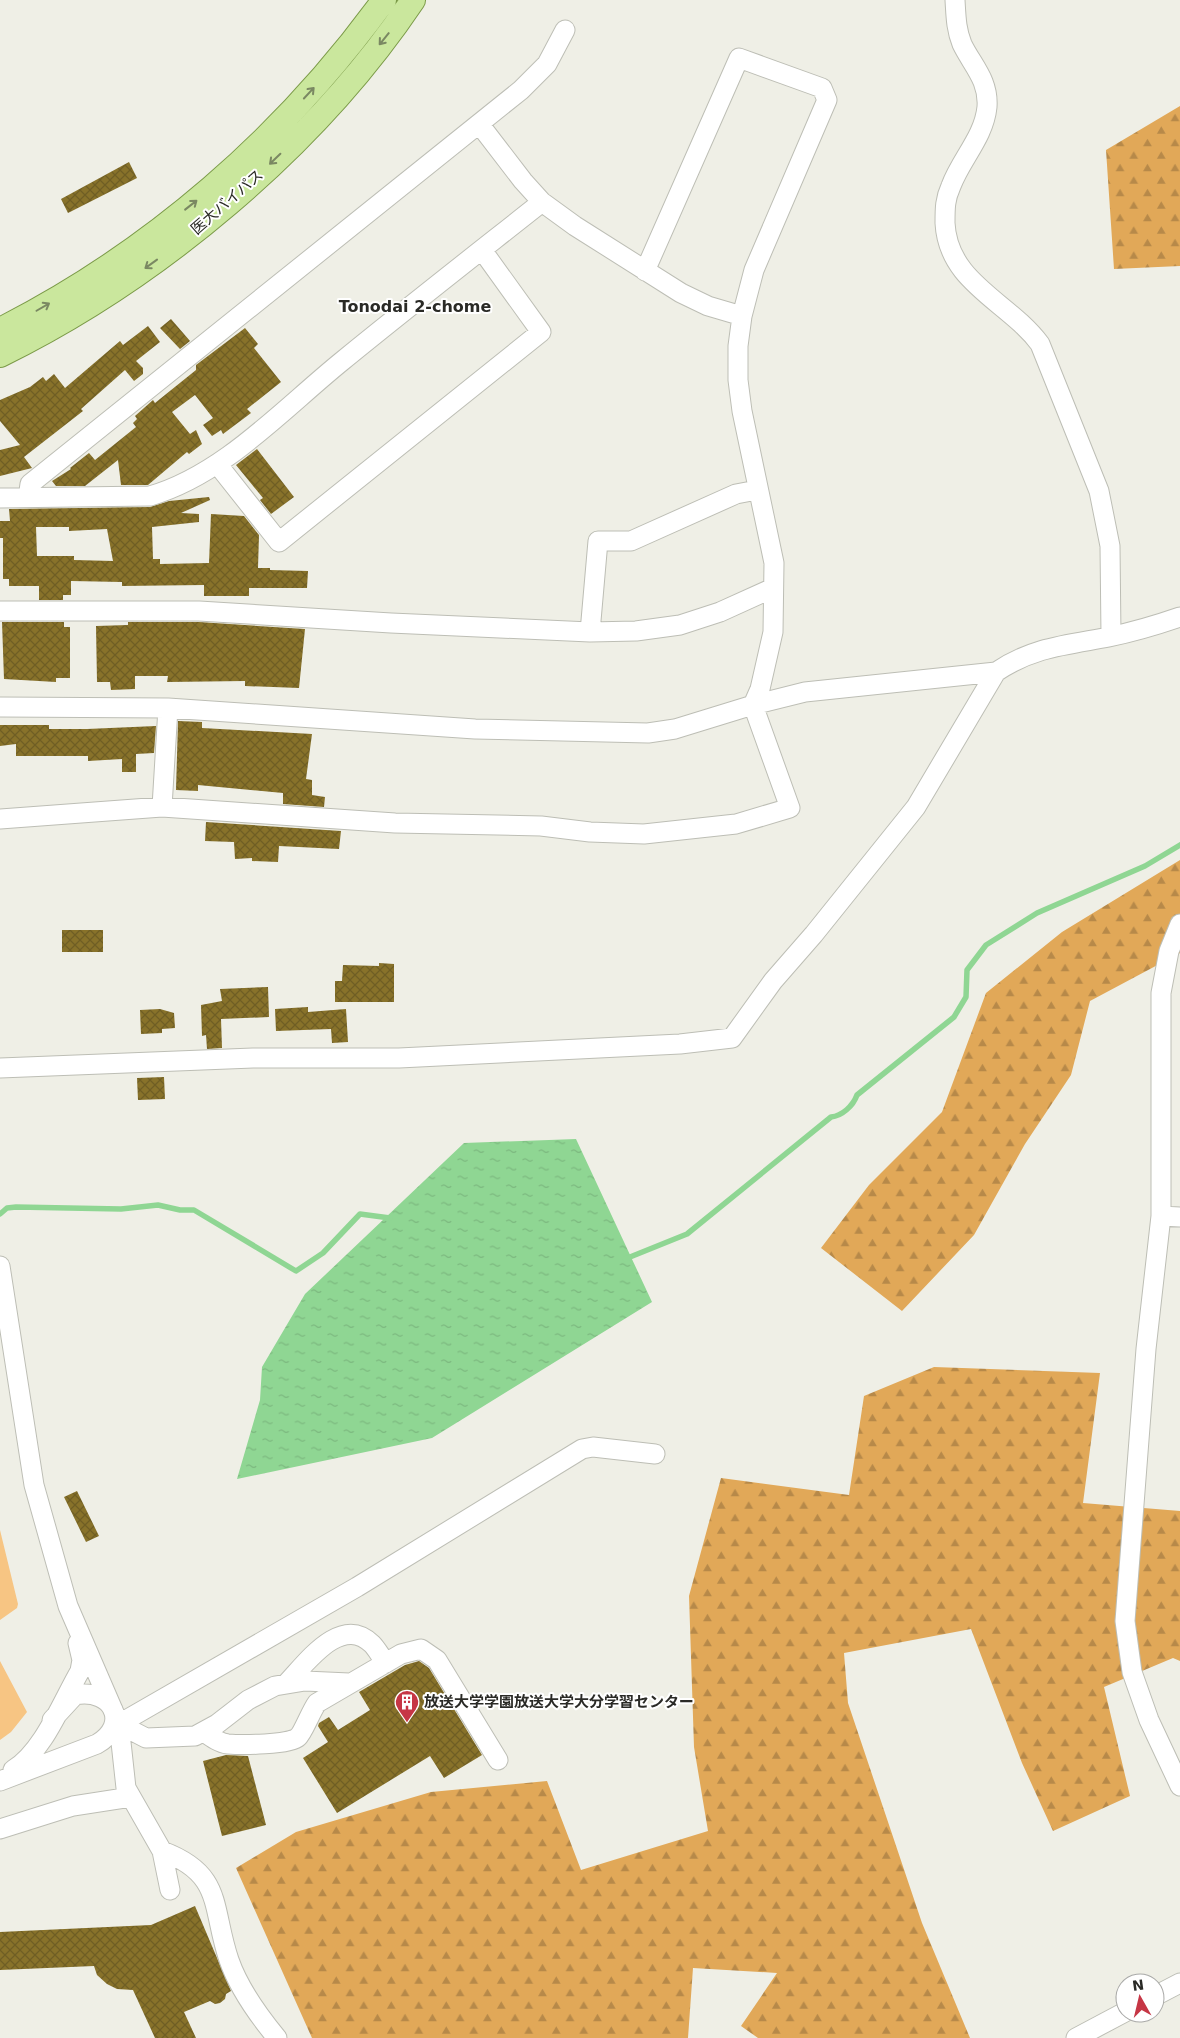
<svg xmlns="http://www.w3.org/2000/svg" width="1180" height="2038" font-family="'DejaVu Sans','Noto Sans JP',sans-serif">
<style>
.forest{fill:url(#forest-firs)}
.pitch{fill:#f7c583}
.water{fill:url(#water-ripples)}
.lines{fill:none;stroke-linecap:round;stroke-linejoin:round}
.stream{stroke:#8fd693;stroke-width:5.5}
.building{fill:url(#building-cross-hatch);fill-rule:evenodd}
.minor-casing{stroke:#bdbeb5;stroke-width:21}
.major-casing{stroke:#7b9a48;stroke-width:26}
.minor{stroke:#fff;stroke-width:19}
.major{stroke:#cae79d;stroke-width:24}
.oneway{stroke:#7a8862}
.labels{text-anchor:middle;stroke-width:4;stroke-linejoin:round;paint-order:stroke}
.street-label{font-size:15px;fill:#2a2a26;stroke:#fff}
.poi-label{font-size:15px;font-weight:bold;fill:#2a2a26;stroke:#fff;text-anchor:start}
.neighbourhood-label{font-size:16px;font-weight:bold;fill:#2a2a26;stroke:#fff}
</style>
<defs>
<pattern id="forest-firs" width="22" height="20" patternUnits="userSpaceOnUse" patternTransform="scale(1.25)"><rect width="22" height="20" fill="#e1a858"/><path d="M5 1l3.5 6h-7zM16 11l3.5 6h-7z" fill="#b78949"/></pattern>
<pattern id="water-ripples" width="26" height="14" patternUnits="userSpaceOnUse" patternTransform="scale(1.25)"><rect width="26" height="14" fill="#8fd693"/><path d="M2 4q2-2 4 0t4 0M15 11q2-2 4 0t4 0" fill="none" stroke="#7cb87f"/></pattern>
<pattern id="building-cross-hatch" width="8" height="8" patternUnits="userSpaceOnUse" patternTransform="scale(1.25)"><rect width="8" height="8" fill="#88722a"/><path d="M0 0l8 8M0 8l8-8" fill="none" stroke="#6f5e24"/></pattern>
</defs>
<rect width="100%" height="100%" fill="#efefe6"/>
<path class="forest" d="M1180,106v160l-66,3 -8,-119z
M1180,860v93l-90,48 -19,74 -46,69 -51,91 -72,76 -81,-63 48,-63 73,-73 44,-119 76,-61z
M934,1367l166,6 -17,130 97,8v150l-7,-3 -69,29 26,109 -77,35 -31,-68 -51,-134 -127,24 4,50 74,220 48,115h-212l-17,-12 36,-53 -84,-5 -5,70h-376l-76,-170 60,-36 135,-40 116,-11 34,89 127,-39 -14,-84 -5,-151 32,-118 128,17 15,-99z"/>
<path class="pitch" d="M0,1530l18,74 -1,4 -17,12z
M0,1661l27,51 -16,20 -11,8z"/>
<path class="water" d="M576,1139l76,163 -220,136 -195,41 23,-79 2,-33 43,-73 159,-151z"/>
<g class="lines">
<path class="stream" d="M0,1214l7,-6 9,-1 105,2 37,-4 22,5h14l102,61 27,-18 37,-39 30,4
M625,1259l62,-25 144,-117c11,-1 22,-11 26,-22l97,-78 12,-20 1,-27 19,-25 51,-32 108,-47 35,-21"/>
</g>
<path class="building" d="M129,162l8,16 -69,35 -7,-14z
M171,319l19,22 -10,8 -20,-21z
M148,326l12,16 -24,19 7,7v6l-9,7 -9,-11 -44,39 2,2 -59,46 8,11 -32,8v-26l20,-5 -20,-24v-21l30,-13 13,-10 3,4 8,-7 11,14 55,-47 3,4z
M245,328l13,16 -4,4 27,34 -34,27 4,4 -28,21 -2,-4 -9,6 -9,-11 10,-7 -18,-23 -23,17 18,22 6,-4 6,14 -13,10 -2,-2 -39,33h-27l-3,-25 -33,26h-29l-4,-5 19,-12 -1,-1 19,-15 6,7 41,-33 -3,-4 4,-4 -2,-3 18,-16 2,3 41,-33v-5z
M257,449l37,48 -23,17 -11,-14 3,-2 -27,-33z
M209,497l1,3 -29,13 18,1v8l-47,5 1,32h7v5l49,-1 2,-49 33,2 15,19 -1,33h12v2l38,1 -1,17h-58v8h-45v-11l-82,1v-4l-51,-1v14h-8v5h-24v-14h-30v-7h-6v-41h-3v-17h10l-1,-12 141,-2 19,-6zM36,527h33v4l38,-2 6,32 -39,-1v-4h-37z
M2,622h62v5h6v51h-14v4l-52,-3z
M128,622h71l106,7 -6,59 -54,-2v-5l-78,1 1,-6h-33v13l-24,1 -1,-8h-13l-1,-56 32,-1z
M178,721l24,1v6l110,6 -6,45 6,1v15l13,2 -1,10 -41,-3v-11l-85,-8v6l-22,-1z
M0,725h49v4h38l69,-3 -2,27 -18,1v18h-14v-13l-34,2v-5h-72v-12l-16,2z
M206,822l135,9 -2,18 -60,-3 -1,16 -26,-1v-3l-17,1 -1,-17 -29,-1z
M62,930h41v22h-41z
M379,963l15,1v38h-59v-21h7l1,-16 36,1z
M268,987l1,30 -48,2 1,29 -15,1 -1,-14 -4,1 -1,-31 21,-4 -2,-12z
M308,1007v5l38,-3 2,33 -16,1 -1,-14 -55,2 -1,-22z
M160,1009l14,4 1,15 -13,1v4l-21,1 -1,-24z
M164,1077l1,22 -27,1 -1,-22z
M77,1491l22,45 -13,6 -22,-45z
M419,1661l10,7 53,87 -38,23 -14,-22 -93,57 -34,-55 25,-16 -10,-16 1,-3 10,-6 9,13 32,-20 -11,-18 46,-27z
M226,1755l22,1 18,69 -44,11 -19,-75z
M195,1906l36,85 -5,3 -1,5 -5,4 -5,1 -5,-3 -26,11 12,26h-41l-22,-48 -16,-1 -10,-5 -10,-9 -3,-9 -94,4v-38l151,-7z"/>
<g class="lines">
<g class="minor-casing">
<path id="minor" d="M955,0c1,16 1,29 7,44 10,21 27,36 25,63 -3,30 -26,52 -36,79 -6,13 -6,22 -6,37 3,60 63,78 95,121l59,147 11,55 1,90
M480,125l43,56 19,21 33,24 106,67 27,13 34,10
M218,465l61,77 262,-210 -59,-82
M0,498l150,-2c73,-21 132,-86 191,-134 66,-54 134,-107 201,-160
M28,498l2,-14 491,-394 26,-26 18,-34
M0,611h199l192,12 199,9 46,-1 44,-6 40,-13 53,-24
M590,632l8,-91h33l105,-47 21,-4
M0,707l168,1 307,21 173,4 27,-4 78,-24 52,-13 191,-20
M162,807l6,-99
M0,819l162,-12 233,16 146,3 49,6 54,2 92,-10 54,-16 -37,-103 7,-16 13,-57 1,-69 -32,-152 -4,-31v-34l4,-30 12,-46 73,-170 -5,-12 -83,-30 -94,213
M1180,924l-11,27 -8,42v223l-15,133 -21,272 7,51 17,48 31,66
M0,1068l253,-10h146l281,-14 52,-6 41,-57 41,-47 102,-127 80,-135c37,-25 70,-27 113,-35 24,-5 48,-12 71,-20
M1161,1216l19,1
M0,1266l34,219 34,121 51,118 7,64 36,63 8,39
M287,1683c20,-21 54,-69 85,-39 5,5 9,13 14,19
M119,1724l238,-137 225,-138 11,-2 62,7
M119,1724l27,14 49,-2 22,-12 31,-24 27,-14 30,-5 44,2
M204,1732c7,5 15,11 24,12 13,1 62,1 70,-7 5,-4 13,-26 19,-34l84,-49 20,-5 16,11 61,100
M13,1770c30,-18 49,-68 67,-99l2,-11 -4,-17
M0,1781l97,-37c33,-19 17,-56 -22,-49l-23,25
M0,1829l73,-23 58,-9
M162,1851c62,23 49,56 67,109 10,29 29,55 48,78
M1155,1996l25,-13
M1076,2038l49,-26"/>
</g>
<g class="major-casing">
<path id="major" d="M0,330c152,-77 284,-192 384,-330
M0,355c157,-77 315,-209 413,-355"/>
</g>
<use href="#minor" class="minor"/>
<use href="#major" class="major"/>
</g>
<defs><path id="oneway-shaft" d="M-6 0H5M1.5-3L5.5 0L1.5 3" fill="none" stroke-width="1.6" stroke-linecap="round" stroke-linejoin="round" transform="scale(1.25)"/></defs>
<g class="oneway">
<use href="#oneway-shaft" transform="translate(384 39) rotate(129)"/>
<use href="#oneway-shaft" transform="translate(309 93) rotate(-47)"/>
<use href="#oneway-shaft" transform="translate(275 159) rotate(136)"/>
<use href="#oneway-shaft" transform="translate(191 205) rotate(-38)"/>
<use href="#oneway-shaft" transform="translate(151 264) rotate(144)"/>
<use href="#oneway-shaft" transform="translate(43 307) rotate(-30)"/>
</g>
<defs>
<g id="building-pin" transform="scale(1.25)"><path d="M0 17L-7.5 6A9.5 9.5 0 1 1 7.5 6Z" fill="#c63645" stroke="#fff"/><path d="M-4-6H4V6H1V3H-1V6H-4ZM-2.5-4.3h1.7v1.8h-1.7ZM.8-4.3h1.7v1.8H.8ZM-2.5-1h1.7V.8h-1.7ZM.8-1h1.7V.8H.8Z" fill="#fff"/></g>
</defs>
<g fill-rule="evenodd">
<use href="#building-pin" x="407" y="1702"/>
</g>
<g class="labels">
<g class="street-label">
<text transform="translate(227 202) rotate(-41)" y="5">医大バイパス</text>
</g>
<g class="poi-label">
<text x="424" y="1707">放送大学学園放送大学大分学習センター</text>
</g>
<g class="neighbourhood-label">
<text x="415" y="312">Tonodai 2-chome</text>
</g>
</g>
<g transform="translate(1140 1998) rotate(352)"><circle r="24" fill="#ffffff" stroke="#aaaaa8"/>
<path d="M0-4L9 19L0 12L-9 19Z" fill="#c63645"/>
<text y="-8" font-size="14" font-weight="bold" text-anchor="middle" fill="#2a2a26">N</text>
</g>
</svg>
